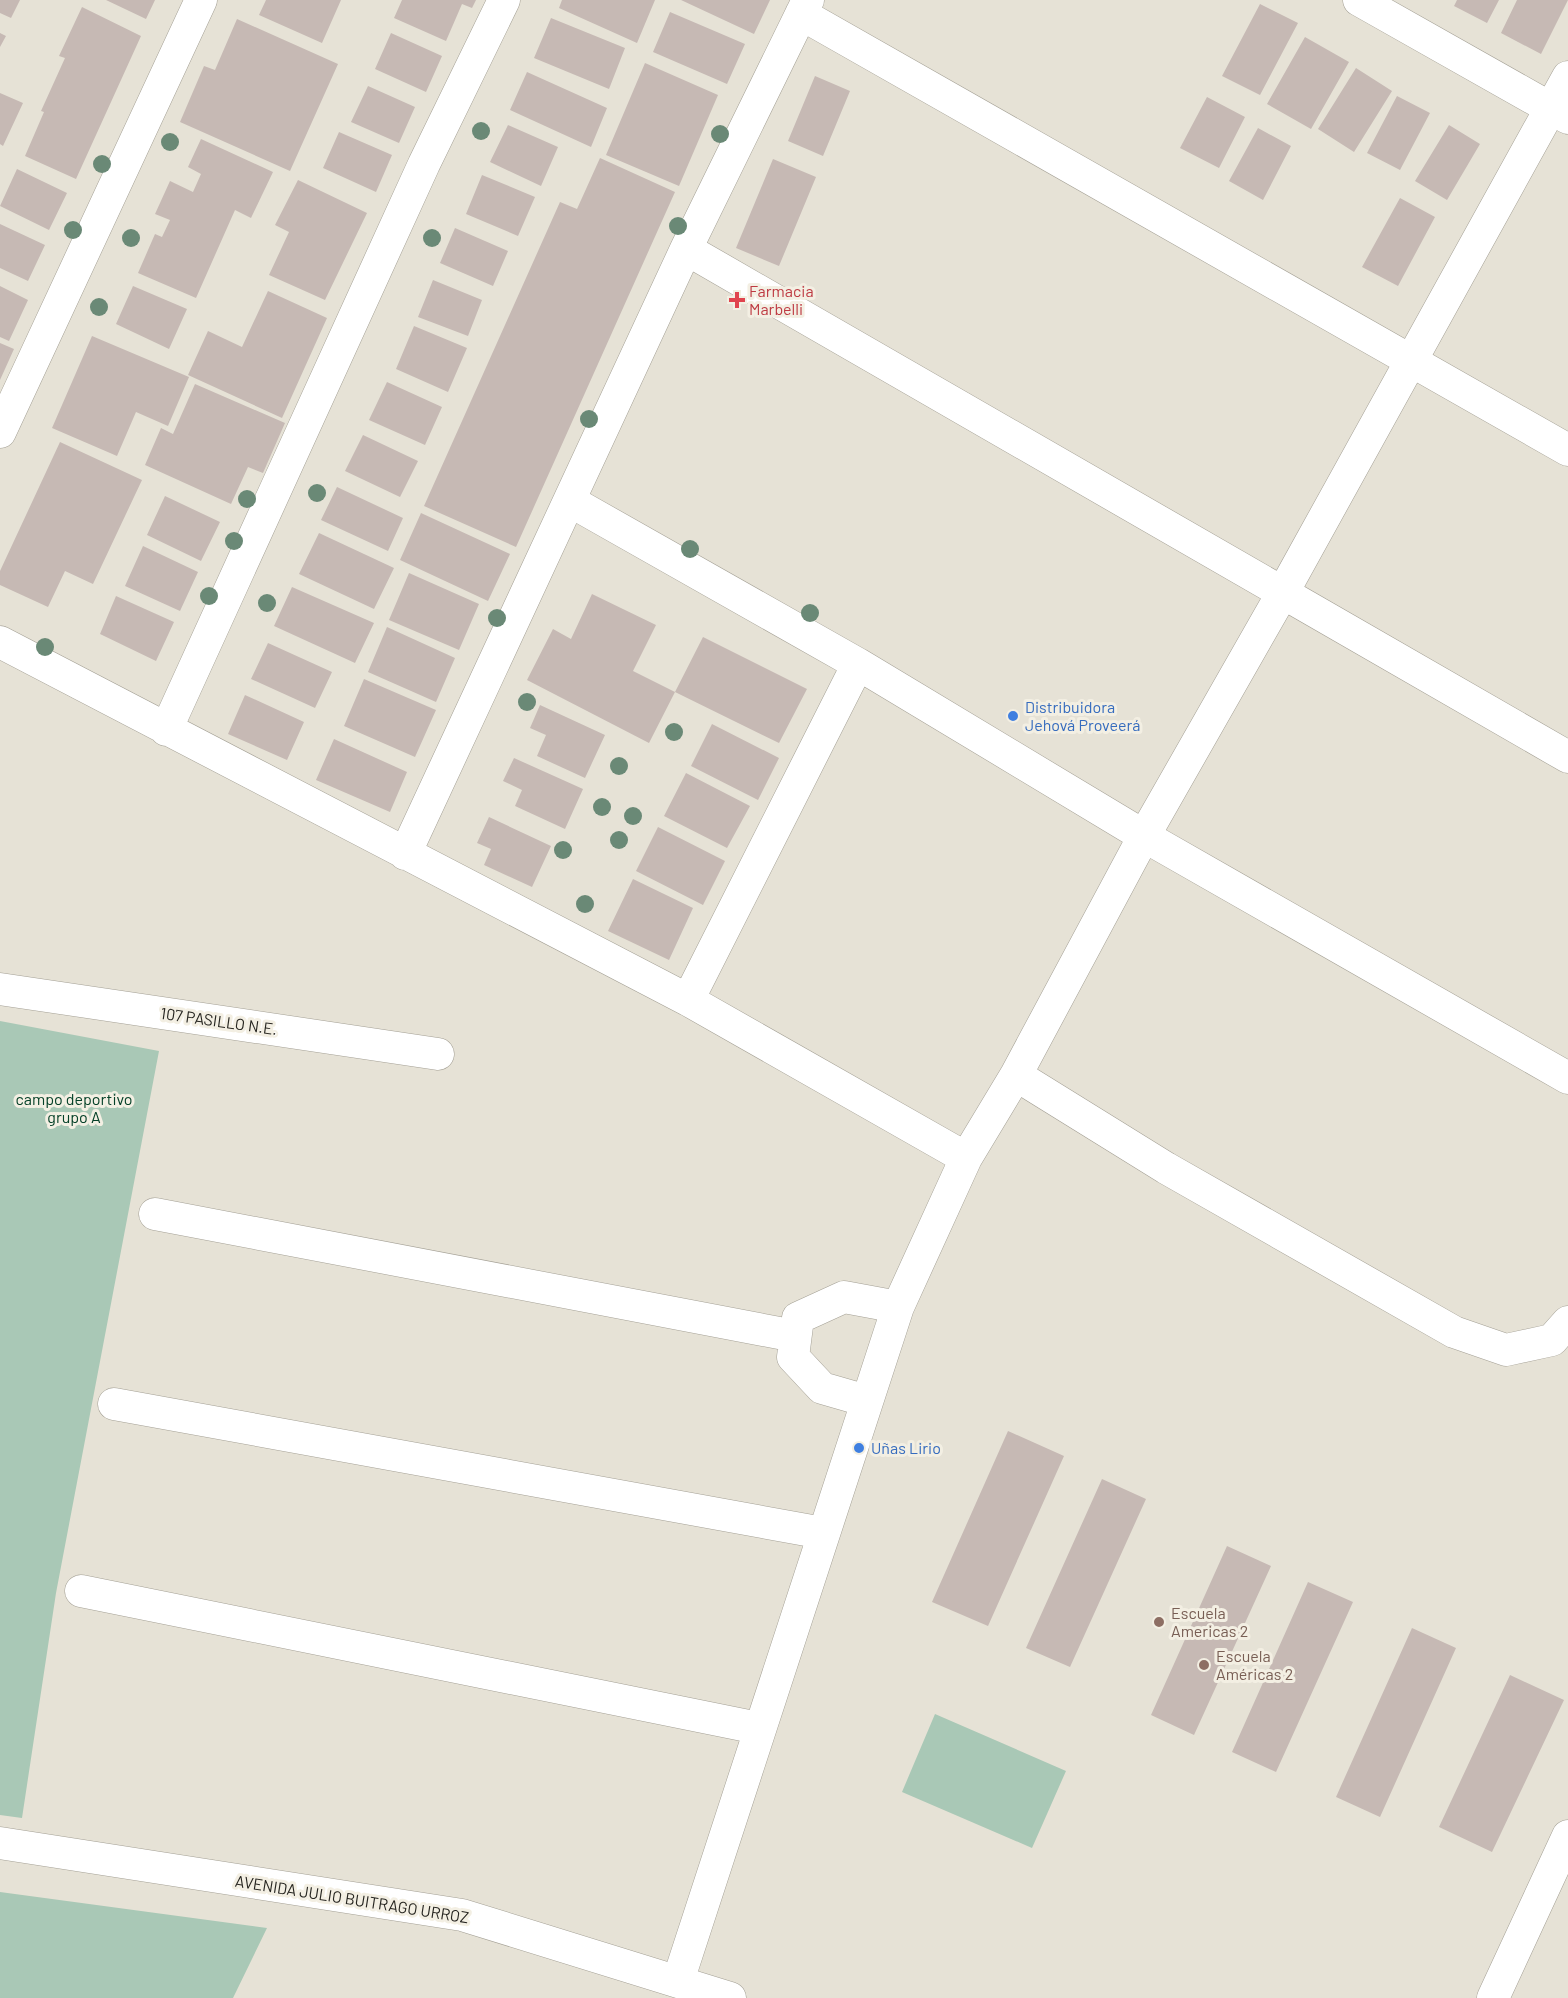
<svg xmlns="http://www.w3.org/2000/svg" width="1568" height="1998" font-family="Barlow,sans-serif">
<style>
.green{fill:#a9c8b6}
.building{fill:#c6b9b4}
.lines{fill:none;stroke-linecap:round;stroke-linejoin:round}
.minor-casing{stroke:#a4a095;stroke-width:33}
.minor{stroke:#fff;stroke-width:32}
.tree{fill:#6a8976}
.health-dot{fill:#e0444e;stroke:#f3efe3;stroke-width:2}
.shop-dot{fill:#3f7fe0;stroke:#f3efe3;stroke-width:2}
.education-dot{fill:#8d6e63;stroke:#f3efe3;stroke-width:2}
.labels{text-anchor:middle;stroke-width:6;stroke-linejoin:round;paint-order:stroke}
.health-label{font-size:16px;fill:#be3a42;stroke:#f3efe3;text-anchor:start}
.shop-label{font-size:16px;fill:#366cbe;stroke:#f3efe3;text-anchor:start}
.street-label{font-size:16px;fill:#262520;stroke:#f3efe3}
.park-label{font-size:16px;fill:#054128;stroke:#f3efe3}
.education-label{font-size:16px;fill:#785e54;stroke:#f3efe3;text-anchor:start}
</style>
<rect width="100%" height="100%" fill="#e6e2d6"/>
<path class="green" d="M0,1021l159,30 -103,542 -34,225 -22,-3z
M935,1714l131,57 -34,77 -130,-56z
M0,1892l267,36 -34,70h-233z"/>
<path class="building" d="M0,0h20l-9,18 -11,-5z
M106,0h49l-9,19z
M266,0h75l-19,43 -63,-28z
M402,0h74l-4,8 -10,-4 -16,37 -52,-23z
M562,0h93l-18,43 -78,-35z
M681,0h89l-16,34z
M1457,0h42l-12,23 -33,-17z
M1517,0h51l-27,54 -40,-21z
M1260,4l38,19 -38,72 -38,-19z
M82,7l59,29 -65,143 -51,-23 19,-44 -3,-1 24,-53 -6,-2z
M670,12l75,32 -18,40 -74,-32z
M551,18l74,30 -16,41 -75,-31z
M237,19l101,45 -48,107 -110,-49 24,-56 11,4z
M0,33l6,3 -6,11z
M391,33l51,23 -16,36 -51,-23z
M1305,37l44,25 -38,67 -44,-25z
M645,63l73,32 -39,91 -73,-31z
M1356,68l36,23 -38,61 -36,-23z
M527,72l80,36 -16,39 -81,-37z
M815,76l35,15 -27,65 -35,-15z
M368,86l47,21 -16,36 -48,-21z
M0,93l23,10 -20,43 -3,-2z
M1397,96l33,17 -30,57 -33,-17z
M1207,97l38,20 -26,51 -39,-20z
M508,125l50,22 -17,39 -51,-24z
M1449,125l31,19 -33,56 -32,-19z
M1258,128l33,18 -28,54 -34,-19z
M339,132l53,23 -16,37 -53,-24z
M201,139l72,33 -22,46 -16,-8 -39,88 -58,-25 17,-39 7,3 8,-17 -15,-6 15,-33 23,11 8,-18 -13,-7z
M600,158l75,34 -159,355 -92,-41 136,-304 17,7z
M773,159l43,18 -37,89 -43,-18z
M17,169l50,24 -18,37 -49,-24z
M482,175l53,22 -17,39 -52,-22z
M298,180l69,33 -42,87 -56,-25 20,-43 -14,-7z
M1400,198l35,19 -37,69 -36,-19z
M0,224l45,21 -17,36 -28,-13z
M455,228l53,23 -15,35 -53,-23z
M433,280l49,20 -14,36 -50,-19z
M0,286l28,14 -19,41 -9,-4z
M133,286l54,23 -18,40 -53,-25z
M268,291l59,27 -45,100 -94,-43 20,-44 34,16z
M414,326l53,22 -19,44 -52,-23z
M92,336l97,41 -21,49 -32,-14 -19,44 -65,-28z
M0,343l14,6 -14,31z
M387,382l55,25 -17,38 -56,-25z
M195,384l90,39 -22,50 -15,-6 -17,37 -86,-39 16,-37 12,6z
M363,435l55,26 -18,36 -55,-26z
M60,442l82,38 -49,104 -28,-13 -17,36 -48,-22v-14z
M337,487l66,31 -15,33 -67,-31z
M165,496l55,26 -19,39 -54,-26z
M421,513l89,41 -22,47 -88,-41z
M319,533l75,35 -20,41 -75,-35z
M143,546l55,26 -18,39 -55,-25z
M409,573l70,31 -20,46 -70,-30z
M292,587l82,36 -19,40 -81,-37z
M592,594l64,31 -23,46 42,21 -26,51 -122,-63 26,-51 18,10z
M116,596l58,26 -18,39 -56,-27z
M387,627l68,31 -19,44 -68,-30z
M703,637l104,52 -28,54 -104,-51z
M268,643l64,29 -17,36 -64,-29z
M364,679l72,31 -21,47 -71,-31z
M245,695l59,27 -17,38 -59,-26z
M540,705l65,30 -20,43 -48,-22 9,-21 -16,-7z
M712,724l67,34 -21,42 -67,-34z
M334,739l73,33 -17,40 -74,-32z
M514,758l69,31 -18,40 -50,-23 7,-16 -19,-9z
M686,773l64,33 -23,42 -63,-32z
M489,817l62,29 -19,41 -48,-22 7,-16 -14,-6z
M658,827l67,34 -22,44 -67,-34z
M633,879l60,29 -24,52 -61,-29z
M1008,1431l56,25 -76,170 -56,-24z
M1102,1479l44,20 -76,168 -44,-19z
M1227,1546l44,20 -77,169 -43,-20z
M1308,1582l45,20 -77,170 -44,-20z
M1412,1628l44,20 -76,169 -44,-20z
M1510,1675l54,25 -72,152 -53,-25z"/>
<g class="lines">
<g class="minor-casing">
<path id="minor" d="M1359,0l209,118
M801,14l767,436
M686,249l882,508
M0,432l201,-432
M570,501l288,163 286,172 424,242
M0,642l688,358 278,158
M166,730l258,-566 80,-164
M405,854l281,-605 122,-249
M0,989l438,65
M688,1000l170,-336
M1016,1075l150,93 288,164 52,18 46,-10 16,-18
M155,1214l640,122
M867,1401l-45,-13 -29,-31 5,-39 46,-21 54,10
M114,1404l709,129
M81,1591l677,137
M0,1843l462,72 268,83
M678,1981l220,-674 68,-149 50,-83 128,-239 138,-242 286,-517
M1493,1998l75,-162"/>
</g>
<use href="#minor" class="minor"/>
</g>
<g class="tree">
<circle cx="481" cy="131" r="9"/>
<circle cx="720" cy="134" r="9"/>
<circle cx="170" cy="142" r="9"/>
<circle cx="102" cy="164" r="9"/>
<circle cx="678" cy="226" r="9"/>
<circle cx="73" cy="230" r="9"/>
<circle cx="131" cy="238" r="9"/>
<circle cx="432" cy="238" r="9"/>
<circle cx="99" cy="307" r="9"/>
<circle cx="589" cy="419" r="9"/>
<circle cx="317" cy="493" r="9"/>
<circle cx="247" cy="499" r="9"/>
<circle cx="234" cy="541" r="9"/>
<circle cx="690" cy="549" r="9"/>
<circle cx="209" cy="596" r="9"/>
<circle cx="267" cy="603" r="9"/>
<circle cx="810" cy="613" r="9"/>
<circle cx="497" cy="618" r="9"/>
<circle cx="45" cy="647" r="9"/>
<circle cx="527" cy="702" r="9"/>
<circle cx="674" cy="732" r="9"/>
<circle cx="619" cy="766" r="9"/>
<circle cx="602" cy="807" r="9"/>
<circle cx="633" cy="816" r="9"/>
<circle cx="619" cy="840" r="9"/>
<circle cx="563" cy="850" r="9"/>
<circle cx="585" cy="904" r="9"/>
</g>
<path class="health-dot" d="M734 291h6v6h6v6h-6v6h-6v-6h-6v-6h6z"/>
<g class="shop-dot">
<circle cx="1013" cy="716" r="6"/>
<circle cx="859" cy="1448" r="6"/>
</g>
<g class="education-dot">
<circle cx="1159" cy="1622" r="6"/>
<circle cx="1204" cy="1665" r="6"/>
</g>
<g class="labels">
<g class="health-label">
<text x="749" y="297">Farmacia<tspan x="749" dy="18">Marbelli</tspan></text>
</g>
<g class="shop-label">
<text x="1025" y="713">Distribuidora<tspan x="1025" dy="18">Jehová Proveerá</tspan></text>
<text x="871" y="1454">Uñas Lirio</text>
</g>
<g class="street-label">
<text transform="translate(219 1021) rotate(8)" y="6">107 PASILLO N.E.</text>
<text transform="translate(352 1899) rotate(9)" y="6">AVENIDA JULIO BUITRAGO URROZ</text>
</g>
<g class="park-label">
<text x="74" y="1105">campo deportivo<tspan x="74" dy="18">grupo A</tspan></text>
</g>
<g class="education-label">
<text x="1171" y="1619">Escuela<tspan x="1171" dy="18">Americas 2</tspan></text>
<text x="1216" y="1662">Escuela<tspan x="1216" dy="18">Américas 2</tspan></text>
</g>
</g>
</svg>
